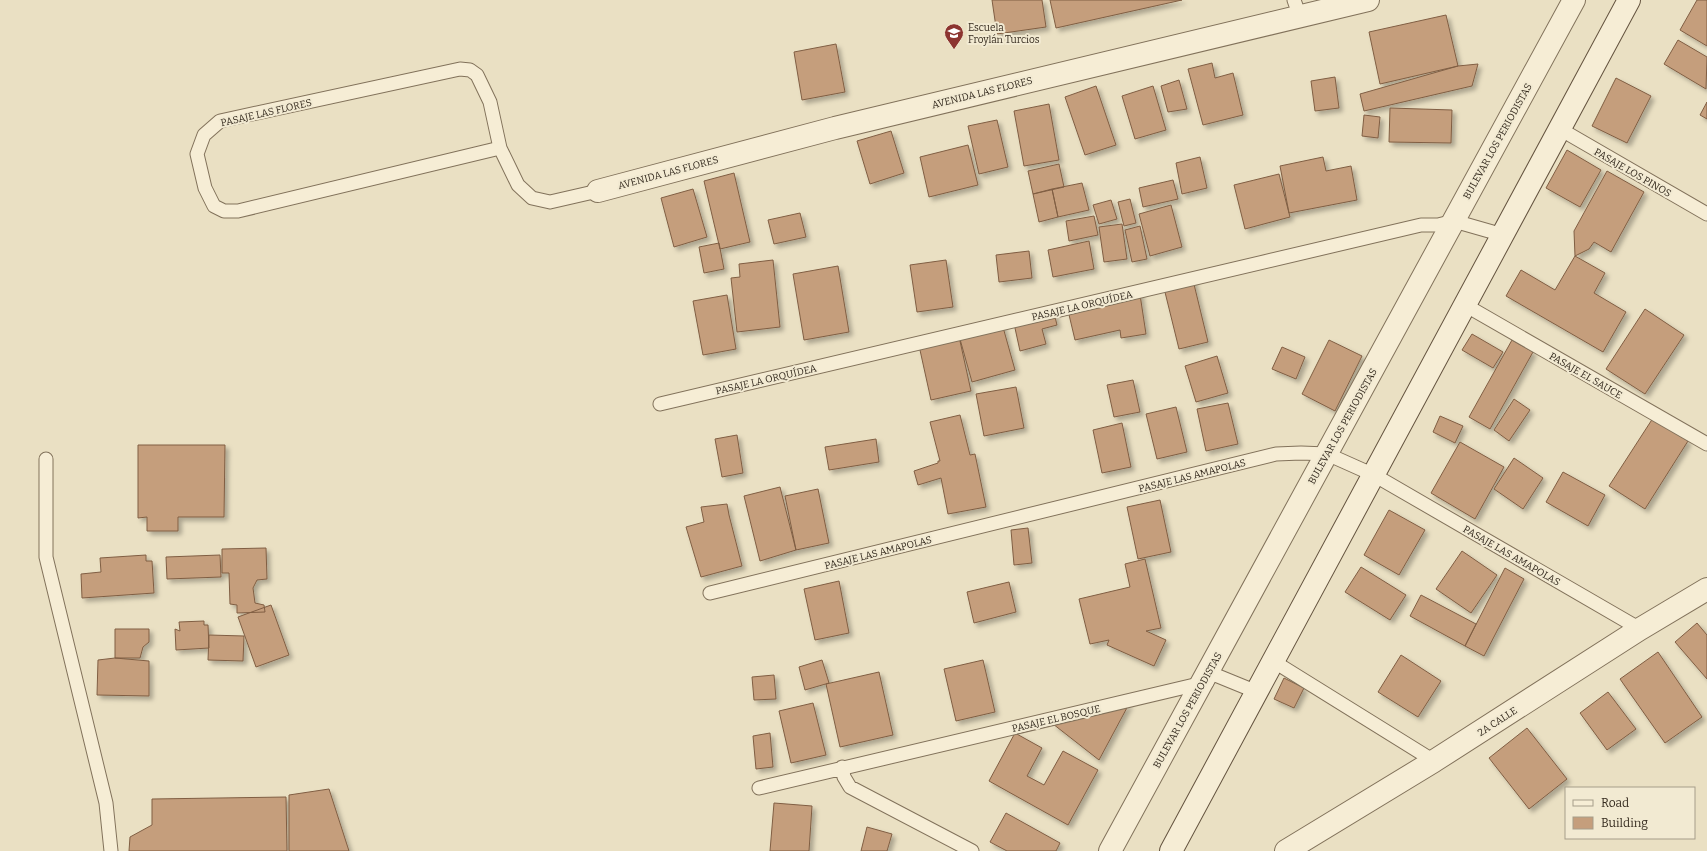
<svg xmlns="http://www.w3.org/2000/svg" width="1707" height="851" font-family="Bitter,serif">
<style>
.building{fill:#c59e7c;stroke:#805e43;filter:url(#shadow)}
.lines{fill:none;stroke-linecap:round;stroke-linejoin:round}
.lane-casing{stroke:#82725b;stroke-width:15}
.street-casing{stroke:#82725b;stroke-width:24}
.secondary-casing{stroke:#64533f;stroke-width:24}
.lane{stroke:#f6edd5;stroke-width:13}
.street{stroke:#f6edd5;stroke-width:22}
.secondary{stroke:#f6edd5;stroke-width:22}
.labels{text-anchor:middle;stroke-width:4;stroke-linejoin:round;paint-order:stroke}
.poi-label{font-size:10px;fill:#342a1e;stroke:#f2ead2;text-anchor:start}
.street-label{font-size:10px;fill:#342a1e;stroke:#f2ead2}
</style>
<defs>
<filter id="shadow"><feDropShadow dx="3.5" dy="3.5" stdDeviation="2" flood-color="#0004"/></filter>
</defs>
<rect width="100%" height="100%" fill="#eae0c3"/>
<path class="building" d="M992,0h50l4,27 -49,7z
M1050,0h132l-126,28z
M1697,0h10v46l-27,-16z
M1446,15l12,51 -78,18 -11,-52z
M1678,40l29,17 -1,32 -42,-25z
M836,44l9,48 -43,8 -8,-48z
M1212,63l3,15 18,-5 10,42 -40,10 -15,-56z
M1478,64l-6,22 -108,25 -4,-17 98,-28z
M1335,77l4,31 -24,3 -4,-30z
M1616,78l35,18 -24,47 -35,-17z
M1179,80l8,29 -19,3 -7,-26z
M1096,86l20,59 -31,10 -20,-58z
M1153,86l13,44 -31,9 -13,-43z
M1707,102v17l-7,-4z
M1049,104l10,56 -35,6 -10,-55z
M1390,108l62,2 -1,33 -62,-1z
M1364,115l16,2 -2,21 -16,-2z
M997,120l11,47 -29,7 -11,-48z
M891,131l13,42 -34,11 -13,-43z
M968,145l10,40 -49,12 -9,-40z
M1567,150l34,20 -21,37 -34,-19z
M1200,157l7,31 -25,6 -6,-31z
M1323,157l3,14 25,-5 6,34 -68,13 -9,-47z
M1059,164l5,23 -31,7 -5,-23z
M1607,171l37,21 -33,60 -17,-10 -5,7 -14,7 -1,-25z
M734,173l16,69 -30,7 -16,-68z
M1279,174l11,43 -45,12 -11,-44z
M1173,180l5,19 -35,8 -4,-19z
M1082,183l7,27 -31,7 -6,-28z
M693,189l14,48 -33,10 -13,-49z
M1052,189l6,28 -19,5 -6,-28z
M1130,199l6,24 -12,3 -6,-24z
M1111,200l6,19 -18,5 -6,-19z
M1171,205l11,42 -32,9 -11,-42z
M800,213l6,24 -32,7 -6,-24z
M1094,216l4,19 -29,6 -3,-20z
M1122,224l5,35 -23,3 -5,-35z
M1140,226l7,33 -15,3 -7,-32z
M1089,241l5,28 -41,8 -5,-27z
M719,243l5,26 -20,4 -5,-26z
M1029,251l3,27 -33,4 -3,-27z
M1575,256l30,17 -11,20 32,19 -23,40 -97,-56 15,-26 34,20z
M773,260l7,67 -43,5 -6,-54 9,-1 -1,-13z
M946,260l7,47 -36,5 -7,-47z
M838,266l11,66 -45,8 -11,-66z
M1192,276l16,66 -29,7 -16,-65z
M1139,288l7,46 -25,4 -1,-8 -45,10 -9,-38z
M727,295l9,54 -33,6 -10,-54z
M1053,309l4,16 -15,4 4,15 -26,7 -7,-32z
M1645,309l39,26 -39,59 -39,-25z
M1001,320l14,50 -43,12 -14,-50z
M958,332l13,59 -40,9 -13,-59z
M1472,334l31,18 -10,16 -31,-18z
M1329,340l33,16 -27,55 -33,-17z
M1512,340l21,12 -43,77 -21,-12z
M1282,347l23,10 -9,22 -24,-10z
M1217,356l11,37 -32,9 -11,-36z
M1133,380l7,32 -26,5 -7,-32z
M1016,387l8,41 -40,8 -8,-42z
M1514,399l16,11 -21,31 -15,-11z
M1228,403l10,41 -32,7 -9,-42z
M1176,407l11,45 -30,7 -11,-45z
M960,415l10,40 5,-1 11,53 -38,7 -7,-36 -23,7 -4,-14 24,-8v-2h2l-10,-39z
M1440,416l23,10 -8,17 -22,-11z
M1653,418l35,23 -43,68 -36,-23z
M1122,423l9,44 -29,6 -9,-43z
M737,435l6,38 -21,4 -7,-38z
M876,439l3,23 -50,8 -4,-23z
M1460,442l44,25 -29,52 -44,-26z
M138,445h87l-1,72h-46v14h-31v-14l-9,1z
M1514,458l29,20 -20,31 -29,-20z
M1563,472l42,23 -17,31 -42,-24z
M780,487l16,63 -36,11 -16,-65z
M818,489l11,54 -33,7 -11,-54z
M1160,500l11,52 -33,7 -11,-52z
M727,504l2,11 13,51 -41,11 -15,-50 18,-5 -3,-15z
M1389,510l36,20 -26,45 -35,-20z
M1028,528l4,35 -18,2 -3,-35z
M266,548l1,31 -10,1 -4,8 2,15 9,2 1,7 -28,1v-8l-7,-1 -1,-31h-7v-24z
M1462,551l35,24 -26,38 -35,-24z
M146,555v6h6l2,32 -72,5 -1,-24 20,-2 -1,-14z
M220,555l1,22 -54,2 -1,-22z
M1145,559l16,69 -15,3 20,9 -12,26 -47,-21 2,-5 -19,4 -11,-45 51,-12 -5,-23z
M1361,567l45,28 -16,25 -45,-28z
M1505,568l19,11 -40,77 -19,-10z
M839,581l10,52 -34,7 -11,-51z
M1009,582l7,30 -42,11 -7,-31z
M1421,595l55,29 -11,22 -55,-30z
M271,605l18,50 -33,12 -18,-50z
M204,621v4h4l1,23 -33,2 -1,-21 5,2 -1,-9z
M1697,623l10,12v44l-32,-37z
M115,629h34v13l-6,5 -3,11h-25z
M209,635l35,1 -1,25 -35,-1z
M1658,652l44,65 -37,26 -45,-64z
M1401,655l40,26 -23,36 -40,-25z
M115,658l34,3v35l-52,-1 1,-35z
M822,660l7,23 -24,7 -6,-23z
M983,660l12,52 -39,9 -12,-52z
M879,672l14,63 -53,12 -14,-63z
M774,675l2,24 -22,1 -2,-23z
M1284,678l20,10 -10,20 -20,-9z
M1608,692l28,37 -29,21 -27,-37z
M813,703l13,52 -35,8 -12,-52z
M1129,704l-30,56 -46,-36z
M1527,728l40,51 -38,30 -40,-51z
M770,733l3,34 -17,2 -3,-33z
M1015,733l27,15 -15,28 17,9 19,-34 35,19 -30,55 -79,-44z
M329,789l20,62h-60v-56z
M286,797l1,54h-158l1,-14 22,-12v-26z
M774,803l38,3 -3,45h-39z
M1006,813l54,30 -4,8h-49l-17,-9z
M867,827l25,7 -5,17h-26z"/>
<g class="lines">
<g class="lane-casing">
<path id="lane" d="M1294,0l6,17
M1560,129l147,85
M500,148l-262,63h-14l-10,-5 -9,-18 -8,-34 7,-19 16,-14 240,-52 10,1 7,5 13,27 10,46 18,37 14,13 18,4 48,-11
M1465,305l242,139
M660,404l761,-179h17l16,-4 49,14
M46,459v98l60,246 5,48
M710,593l566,-139 25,-1 26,1 47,21 266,154
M1273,661l161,100
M842,767l2,10 6,10 122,64
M759,788l448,-106 1,-10 49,20"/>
</g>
<g class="street-casing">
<path id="street" d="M598,191l237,-63 533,-128
M1110,851l464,-851
M1286,851l148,-90 206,-132 67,-40"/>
</g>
<g class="secondary-casing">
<path id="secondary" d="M1171,851l458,-851"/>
</g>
<use href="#lane" class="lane"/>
<use href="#street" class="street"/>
<use href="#secondary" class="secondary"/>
</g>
<defs>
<g id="school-pin" transform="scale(1)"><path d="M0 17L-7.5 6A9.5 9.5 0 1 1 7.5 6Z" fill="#8c3430" stroke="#f2ead2"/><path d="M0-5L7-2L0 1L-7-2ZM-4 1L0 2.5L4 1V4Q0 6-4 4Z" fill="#fff"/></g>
</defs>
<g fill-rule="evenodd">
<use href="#school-pin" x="954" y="33"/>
</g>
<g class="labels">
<g class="poi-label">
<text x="968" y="31">Escuela<tspan x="968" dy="12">Froylán Turcios</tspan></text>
</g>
<g class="street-label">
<text transform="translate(982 92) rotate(-14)" y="4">AVENIDA LAS FLORES</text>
<text transform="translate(266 112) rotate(-13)" y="4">PASAJE LAS FLORES</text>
<text transform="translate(1497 141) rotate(-61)" y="4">BULEVAR LOS PERIODISTAS</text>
<text transform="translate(668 172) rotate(-15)" y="4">AVENIDA LAS FLORES</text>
<text transform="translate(1633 172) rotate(30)" y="4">PASAJE LOS PINOS</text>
<text transform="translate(1082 305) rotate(-13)" y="4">PASAJE LA ORQUÍDEA</text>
<text transform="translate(1586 375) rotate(30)" y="4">PASAJE EL SAUCE</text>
<text transform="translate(766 379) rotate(-13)" y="4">PASAJE LA ORQUÍDEA</text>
<text transform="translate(1342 426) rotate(-61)" y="4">BULEVAR LOS PERIODISTAS</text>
<text transform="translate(1192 475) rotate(-14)" y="4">PASAJE LAS AMAPOLAS</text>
<text transform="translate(878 552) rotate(-14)" y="4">PASAJE LAS AMAPOLAS</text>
<text transform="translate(1512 555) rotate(30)" y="4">PASAJE LAS AMAPOLAS</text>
<text transform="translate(1187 710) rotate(-61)" y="4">BULEVAR LOS PERIODISTAS</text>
<text transform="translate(1056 718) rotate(-13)" y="4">PASAJE EL BOSQUE</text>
<text transform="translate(1497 721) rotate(-33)" y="4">2A CALLE</text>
</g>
</g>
<rect x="1565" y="787" width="130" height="52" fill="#f2ead2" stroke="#a69d8a"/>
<rect x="1573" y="800" width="20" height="6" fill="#f6edd5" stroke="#a69d8a"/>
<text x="1601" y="807" font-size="12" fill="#342a1e">Road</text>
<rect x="1573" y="817" width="20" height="12" fill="#c59e7c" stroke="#a69d8a"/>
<text x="1601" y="827" font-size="12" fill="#342a1e">Building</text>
</svg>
